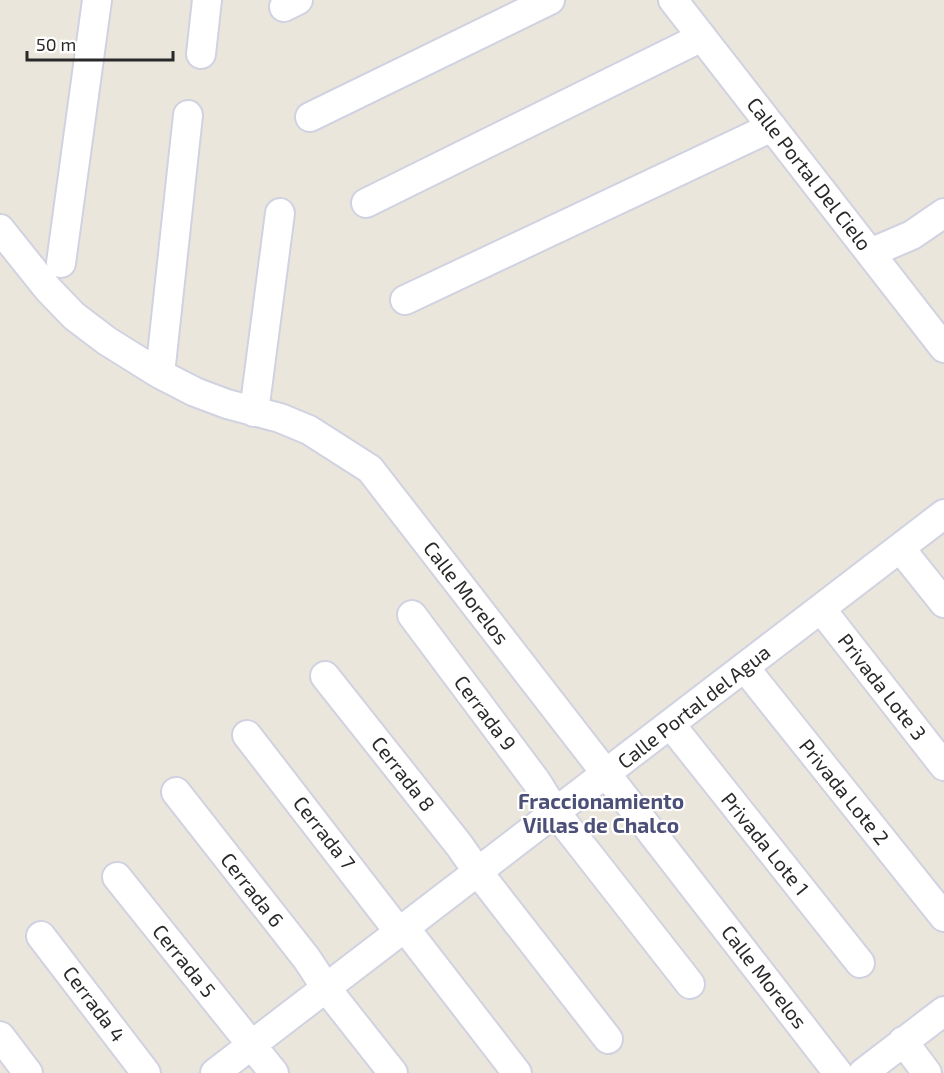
<svg xmlns="http://www.w3.org/2000/svg" width="944" height="1073" font-family="'Exo 2',sans-serif">
<style>
.lines{fill:none;stroke-linecap:round;stroke-linejoin:round}
.minor-casing{stroke:#d1d2e1;stroke-width:32}
.minor{stroke:#fff;stroke-width:28}
.labels{text-anchor:middle;stroke-width:4.5;stroke-linejoin:round;paint-order:stroke}
.street-label{font-size:20px;fill:#292929;stroke:#fff}
.neighbourhood-label{font-size:21px;font-weight:bold;fill:#4c4f77;stroke:#fff}
</style>
<rect width="100%" height="100%" fill="#ebe6db"/>
<g class="lines">
<g class="minor-casing">
<path id="minor" d="M673,0l271,348
M284,7l14,-7
M201,54l6,-54
M310,117l240,-117
M366,203l336,-166
M0,229l48,60 26,27 33,25 53,33 35,18 32,12 53,14 29,12 61,39 468,604
M870,253l42,-18 32,-22
M61,263l36,-263
M405,300l367,-173
M160,374l28,-259
M254,412l26,-199
M900,548l44,55
M821,609l123,157
M412,615l124,166 20,32 134,171
M745,668l199,249
M325,676l134,169 19,27 130,167
M671,725l189,238
M247,735l152,197
M176,792l131,167 19,29 67,85
M117,877l157,196
M405,928l112,145
M41,936l105,137
M0,1036l28,37
M903,1041l24,32
M215,1073l729,-559
M863,1073l81,-62"/>
</g>
<use href="#minor" class="minor"/>
</g>
<g class="labels">
<g class="street-label">
<text transform="translate(809 174) rotate(52)" y="7">Calle Portal Del Cielo</text>
<text transform="translate(466 593) rotate(52)" y="7">Calle Morelos</text>
<text transform="translate(882 687) rotate(52)" y="7">Privada Lote 3</text>
<text transform="translate(694 707) rotate(-38)" y="7">Calle Portal del Agua</text>
<text transform="translate(485 713) rotate(53)" y="7">Cerrada 9</text>
<text transform="translate(403 774) rotate(52)" y="7">Cerrada 8</text>
<text transform="translate(844 792) rotate(51)" y="7">Privada Lote 2</text>
<text transform="translate(324 833) rotate(52)" y="7">Cerrada 7</text>
<text transform="translate(765 844) rotate(51)" y="7">Privada Lote 1</text>
<text transform="translate(252 890) rotate(52)" y="7">Cerrada 6</text>
<text transform="translate(184 961) rotate(51)" y="7">Cerrada 5</text>
<text transform="translate(764 977) rotate(52)" y="7">Calle Morelos</text>
<text transform="translate(94 1004) rotate(53)" y="7">Cerrada 4</text>
</g>
<g class="neighbourhood-label">
<text x="601" y="809">Fraccionamiento<tspan x="601" dy="24">Villas de Chalco</tspan></text>
</g>
</g>
<path d="M27 51v9h146v-9" fill="none" stroke="#292929" stroke-width="3"/>
<text x="36" y="51" font-size="18" fill="#292929" stroke="#ffffff" stroke-width="4.5" paint-order="stroke">50 m</text>
</svg>
